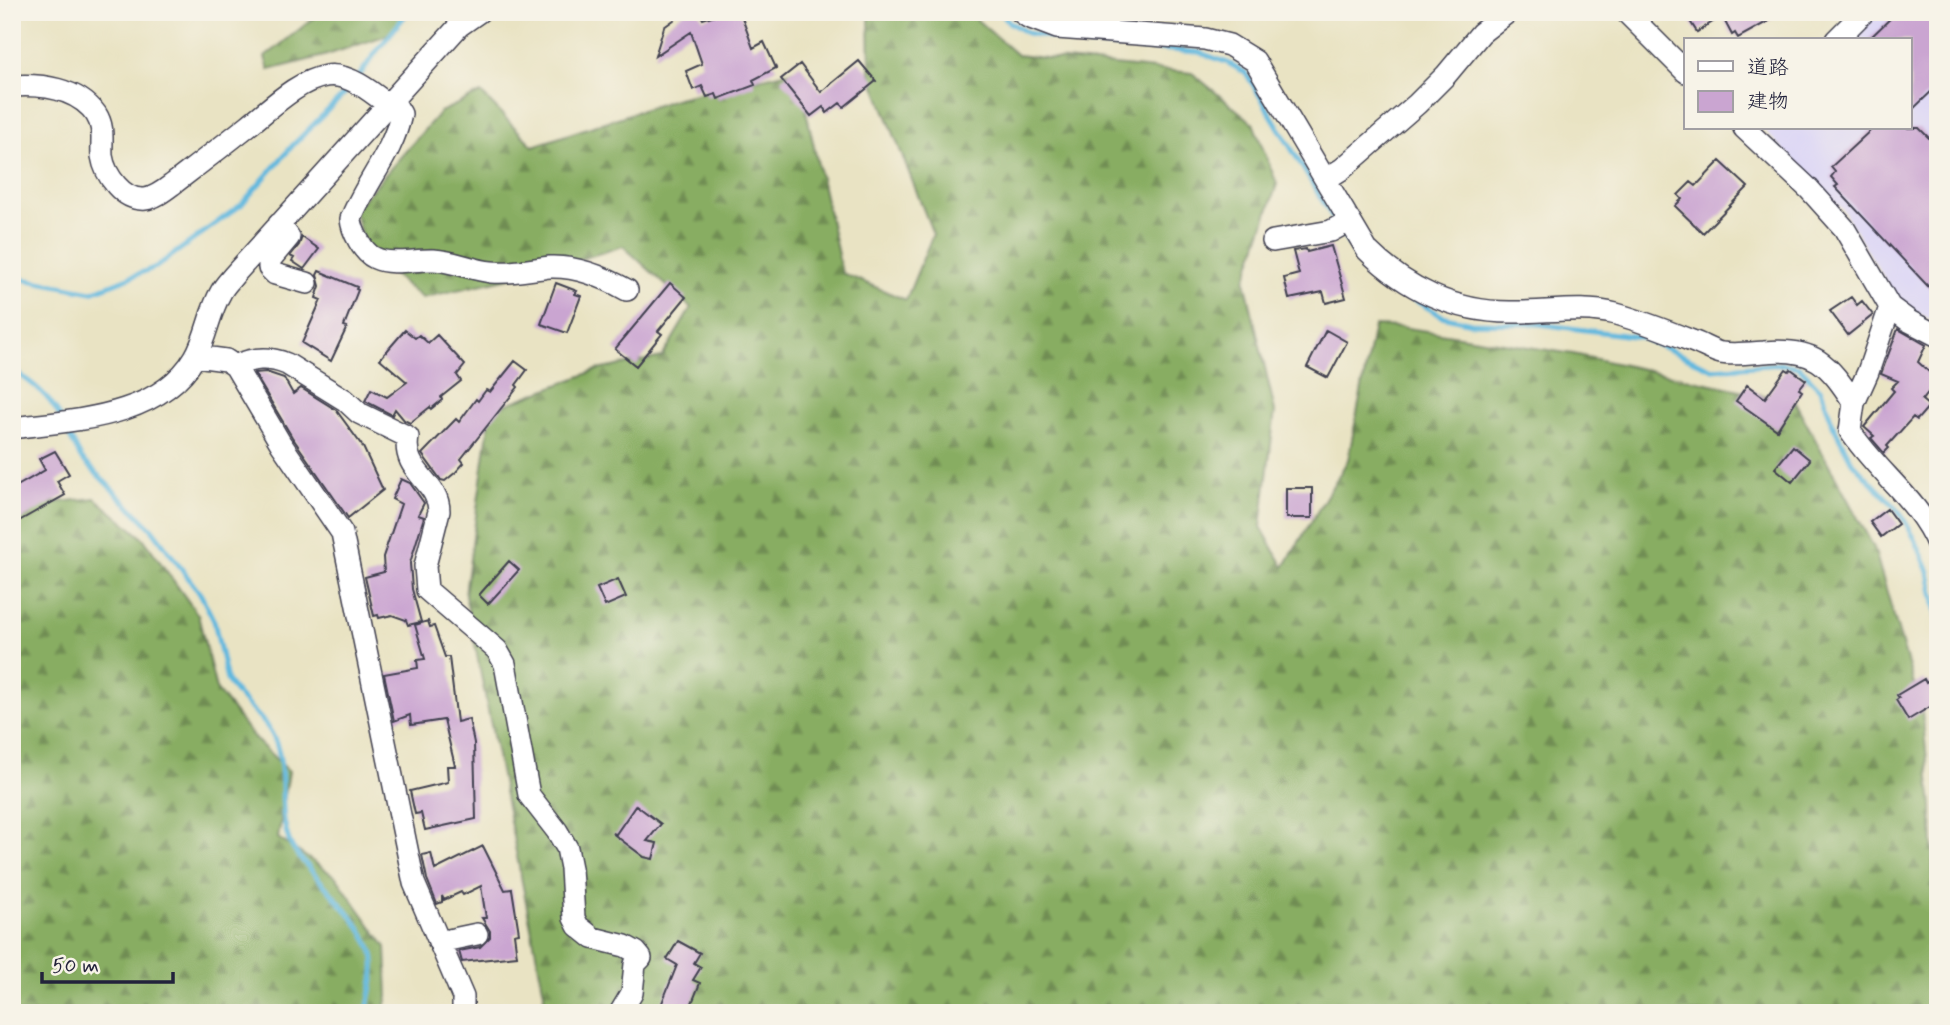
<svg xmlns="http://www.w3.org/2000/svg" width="1950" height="1025" font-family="Mynerve,'Klee One',sans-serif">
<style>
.built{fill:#dcd6f6}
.forest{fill:url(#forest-firs);stroke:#55684e;stroke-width:2}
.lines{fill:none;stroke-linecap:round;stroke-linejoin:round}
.stream{stroke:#60b8de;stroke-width:5}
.building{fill:#caa5d1}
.minor-casing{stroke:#403f4f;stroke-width:24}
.minor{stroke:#fff;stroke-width:21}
</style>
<defs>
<pattern id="forest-firs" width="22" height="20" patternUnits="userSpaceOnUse" patternTransform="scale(1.75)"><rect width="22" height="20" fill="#88ad62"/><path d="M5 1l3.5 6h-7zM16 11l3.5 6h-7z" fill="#6f8c52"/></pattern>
</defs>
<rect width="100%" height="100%" fill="#f7f3e8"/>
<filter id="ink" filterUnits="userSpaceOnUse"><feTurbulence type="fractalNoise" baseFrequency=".0143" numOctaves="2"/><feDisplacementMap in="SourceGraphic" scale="14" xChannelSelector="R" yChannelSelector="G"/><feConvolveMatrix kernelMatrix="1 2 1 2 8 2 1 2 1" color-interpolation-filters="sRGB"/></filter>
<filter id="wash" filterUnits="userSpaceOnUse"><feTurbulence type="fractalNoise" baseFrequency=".00686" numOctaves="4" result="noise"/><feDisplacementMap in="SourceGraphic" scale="28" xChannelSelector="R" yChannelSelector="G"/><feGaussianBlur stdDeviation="1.57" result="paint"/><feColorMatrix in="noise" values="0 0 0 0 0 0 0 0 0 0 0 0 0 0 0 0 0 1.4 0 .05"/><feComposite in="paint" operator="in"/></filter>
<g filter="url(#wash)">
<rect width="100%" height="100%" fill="#e9e3c3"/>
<path class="built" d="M1874,12h64v311l-27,-13 -15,-12 -53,-88 -81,-82h148v-88h-65z"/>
<path class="forest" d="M321,12h90l-24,23 -63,21 -55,14 -4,-13z
M869,12h99l49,43 175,18 61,50 24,61 -32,97 30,130 -14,116 23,40 64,-107 26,-134 27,1 172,27 222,48 79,146 48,164 10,94 4,207h-1393l1,-20 -79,-399 26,-184 106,-40 65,-13 29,-49 -68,-62 -74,23 -127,29 -55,-44 -13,-44 86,-98 41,-19 52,53 145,-48 119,-28 45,203 64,27 27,-66 -63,-161z
M95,498l48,40 55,77 18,74 40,51 33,31 -11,67 58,39 50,70 2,50 -5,16h-371v-506z"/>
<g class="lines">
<path class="stream" d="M1000,12l9,10 18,11 63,11 108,8 30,11 18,10 90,150
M357,79l19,-27 32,-40
M1341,231l17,28 31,26 53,31 29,7 68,1 101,13 73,32 69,-5 17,3 22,23 12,35 19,37 47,49 16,28 14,33 9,47
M12,277l80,15 64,-25 85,-62 52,-60 58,-58
M12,369c20,14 37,26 48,48
M64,425l17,33 71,71 49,66 13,26 13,59c12,23 40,37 49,63 11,31 1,68 14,100 4,10 13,18 20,26 18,22 61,62 64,91 2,17 -5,36 -7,53"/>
</g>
<g id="blocks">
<path class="building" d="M685,12h14l4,7 20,-7h17l13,36 11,-6 12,26 -23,12 2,5 -37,14 -2,-5 -9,3 -5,-11 -9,4 -7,-19 16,-7 -11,-32 -36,24 9,-29z
M1684,12h101l-47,26 -3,-5 -3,2 -10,-19 -25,16z
M1897,12h41v73l-28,27v-72h-42z
M859,61l17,20 -32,26 -4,-4 -13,10 -4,-6 -12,9 -30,-37 19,-15 21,28z
M1873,128h46l19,19v150l-103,-110 3,-2 -7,-8 4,-5 -4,-5z
M1720,161l28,26 -45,46 -28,-27 7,-7 -4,-4 13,-13 5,4z
M302,237l17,12 -15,20 -12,-8 2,-3 -4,-2 9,-11z
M1331,246l15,52 -20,5 -3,-11 -34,7 -5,-21 15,-4 -6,-23 13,-2 1,3z
M319,271l38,16 -1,2 2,1 -14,36 3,1 -16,34 -29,-18 19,-43 -5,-2 4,-12 -3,-11z
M556,283l21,8 -2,3 6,2 -14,37 -26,-9z
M670,283l16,14 -28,34 4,3 -26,32 -21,-17z
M1851,297l6,8 5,-4 11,14 -25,20 -18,-24z
M1898,329l28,16 -8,17 20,18 -16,20 7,6 -12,14 -4,-3 -26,29 2,2 -5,5 -13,-15 3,-2 -10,-9 30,-36 -3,-3 7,-7 -17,-7z
M405,330l10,8 4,-3 9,8 9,-8 28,30 -8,10 4,6 -20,16 1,3 -11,9 -1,-2 -20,16 -6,-3 -9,-11 -3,6 -27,-14 6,-12 16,8 20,-15 -27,-23z
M1326,330l21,12 -19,36 -21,-11z
M515,361l12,9 -11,15 2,2 -57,72 3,4 -8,9 -11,9 -4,-1 -19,-26 34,-35 3,3 17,-23 2,2 8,-11 4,2z
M1786,369l3,2 2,-2 15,11 -7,9 3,2 -25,39 -41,-29 11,-16 18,13z
M266,372l18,6 9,16 8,-6 35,22 27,37 20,43 -35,28 -56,-81 -38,-64z
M1793,446l17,14 -18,22 -17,-14z
M55,451l14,23 -12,7 8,14 -46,26 -7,-12v-20l33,-19 -6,-11z
M401,479l9,4 14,20 -6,12 6,2 -14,46 2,26 9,33 -13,3 -2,-5 -14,-5 -13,3 -1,-3 -4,1 -9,-39 19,-5 -1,-15 18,-53 -9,-5z
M1286,488h26v30h-26z
M1887,509l11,15 -17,13 -11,-15z
M509,561l10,9 -31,34 -9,-9z
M618,579l8,18 -21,9 -8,-18z
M428,621l2,6 4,-1 11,31h4l8,65 12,-3 5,24 2,76 -51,11 -4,-17 -6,1 -5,-23 38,-9 -1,-16h8l-11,-46 -33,5 -1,-10 -16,6 -10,-47 34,-6 -1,-8 8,-1 -10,-34z
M1924,679l2,4 3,-2 9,15v6l-30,18 -12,-20 3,-2 -2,-3z
M636,805l25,19 -14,17 10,2 -4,16 -9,-2 -32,-24 4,1z
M483,846l22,44 7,-1 7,44 -5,1 3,22 -55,6 -3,-11 21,-4 10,-10v-6l-8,-13h4l-5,-32 -18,9 -2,-3 -17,8 -2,-4v6l-5,2 -10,-25 -5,-24 9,-2 4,17z
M678,941l22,12 -6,10 7,4 -8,13 7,3 -12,30h-30l19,-48 -10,-6z"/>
</g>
</g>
<g filter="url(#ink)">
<use href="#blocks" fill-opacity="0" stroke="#403f4f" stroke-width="2"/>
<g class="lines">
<g class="minor-casing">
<path id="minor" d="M1021,12l7,5 29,11 148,11 24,6 26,16 112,189c39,39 88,62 143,62 35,1 71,-7 106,2 26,7 51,17 76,27 9,3 20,10 29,12 14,2 30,0 43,-1 50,-5 64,11 90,51l-4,28c27,41 69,69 88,115
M1626,12l60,60
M1836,40l28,-28
M12,86c29,-2 65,2 84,28 9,14 5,27 6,42 3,19 21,45 43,43 10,-1 20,-9 28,-15 26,-20 51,-39 76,-59 22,-17 48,-44 77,-49 21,-4 46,16 61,28
M392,99l9,15c-8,39 -36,69 -50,105 1,12 12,34 24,39 17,8 40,1 59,2 20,1 38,10 57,12 21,2 39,-3 59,-5 27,-1 54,10 77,23
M1744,128l65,61 35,39 46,79 19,14 29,15
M1326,179l16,-10 75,-65 29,-29 35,-42 27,-21
M279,224l10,13 -20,24v7l6,6 32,9
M1273,241l58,-10 18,-10
M196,356l30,4 9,6 46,78 61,89 72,350 49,114v16
M235,366c17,-8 33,-10 52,-2l58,36 14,13 49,24c-7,35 31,44 31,74l-14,55 2,24 70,60 8,14 24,131 28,36 10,17 4,20 3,50 4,8 15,12 32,8 11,6 5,6 -6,6 -3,29 -12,20
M1854,403l14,-31 22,-65
M12,428c63,-8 147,-10 183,-71 12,-20 14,-45 26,-65 3,-6 9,-12 13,-17l225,-249 20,-14
M439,942l38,-8"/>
</g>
<use href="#minor" class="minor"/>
</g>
</g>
<rect width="1950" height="1025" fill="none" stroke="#f7f3e8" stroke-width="42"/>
<rect x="1684" y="38" width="228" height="91" fill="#f7f3e8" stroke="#a29fa3" stroke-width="2"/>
<rect x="1698" y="61" width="35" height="10" fill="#ffffff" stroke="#a29fa3" stroke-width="2"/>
<text x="1747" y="74" font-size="21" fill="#22223b">道路</text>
<rect x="1698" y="91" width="35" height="21" fill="#caa5d1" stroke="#a29fa3" stroke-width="2"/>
<text x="1747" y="108" font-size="21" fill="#22223b">建物</text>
<path d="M42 972v10h131v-10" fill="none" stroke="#22223b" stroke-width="3.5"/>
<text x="52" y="972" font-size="21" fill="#22223b" stroke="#f7f3e8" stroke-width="5" paint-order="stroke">50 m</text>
</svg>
